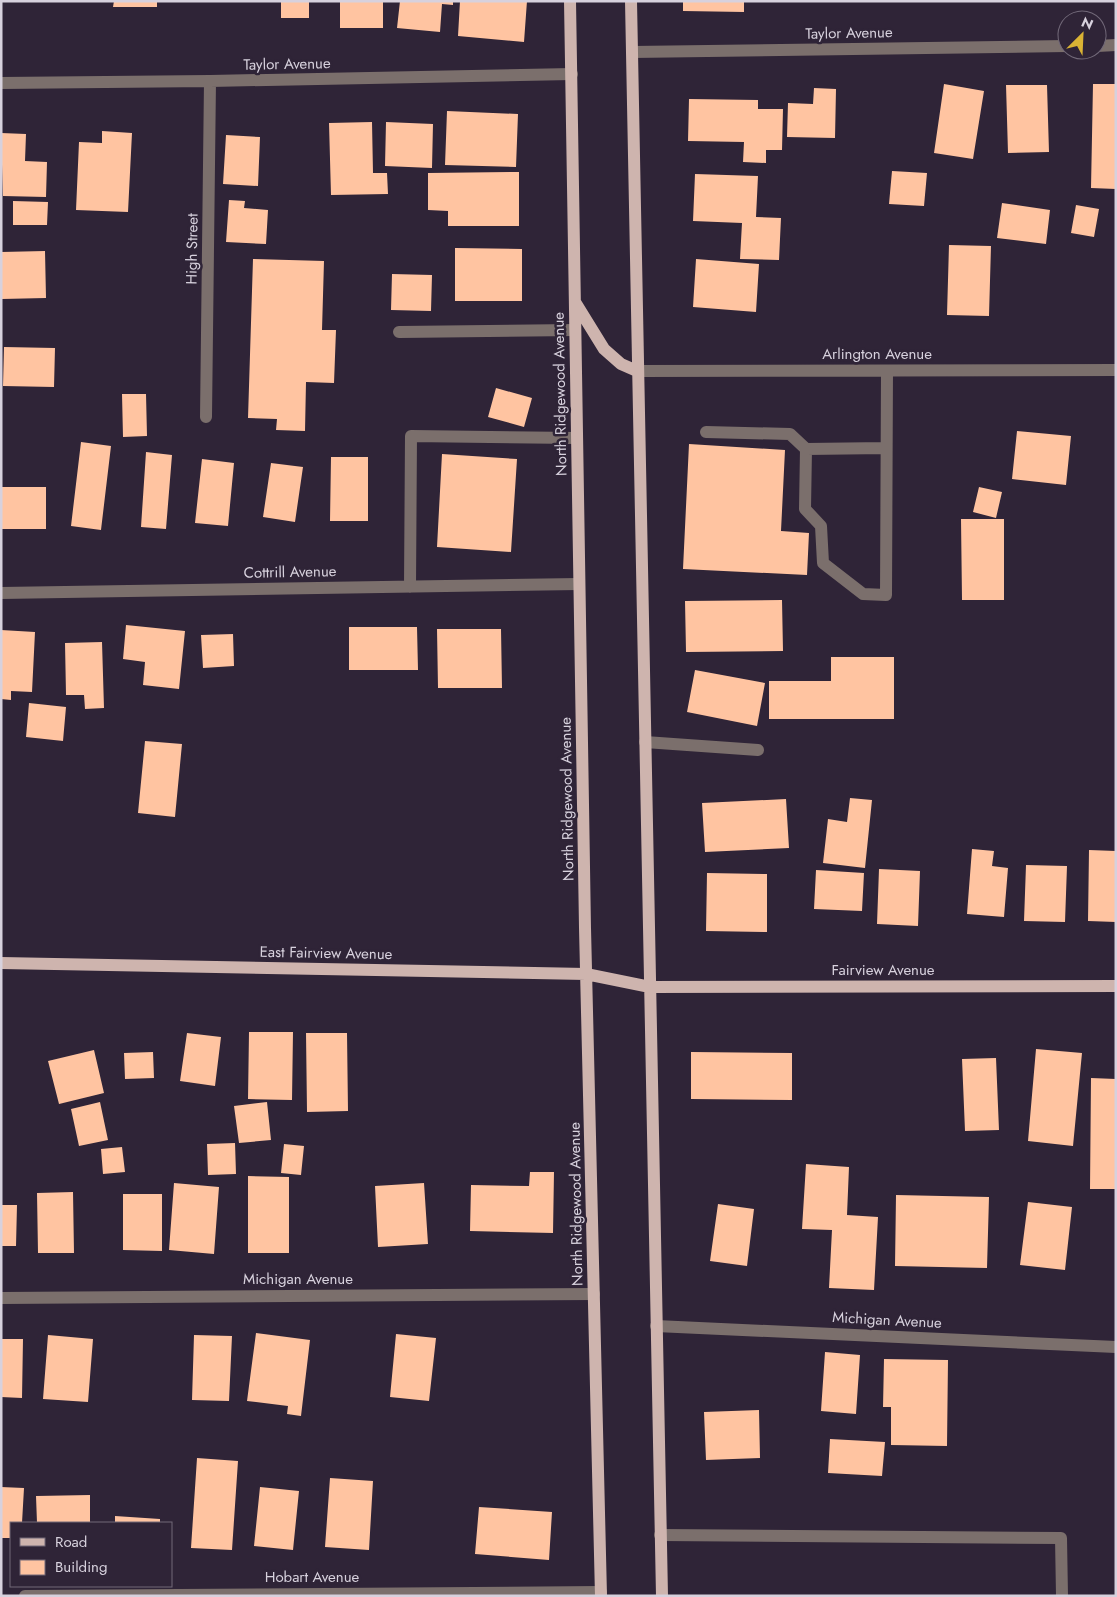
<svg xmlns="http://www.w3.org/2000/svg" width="1117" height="1597" font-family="Jost,sans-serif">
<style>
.building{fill:#ffc4a1}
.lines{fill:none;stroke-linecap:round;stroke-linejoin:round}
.minor{stroke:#7b6f6c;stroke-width:12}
.major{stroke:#ceb4ae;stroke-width:12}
.labels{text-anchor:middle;stroke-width:5;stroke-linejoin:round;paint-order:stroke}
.street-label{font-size:15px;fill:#d7d1dd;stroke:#2f2437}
</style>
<rect width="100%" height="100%" fill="#2f2437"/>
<path class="building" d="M114,1h43v6h-44z
M281,1h28v17h-28z
M340,1h43v27h-43z
M400,1h53v4l-11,-1 -2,28 -43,-4z
M460,1h67l-3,41 -66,-6z
M683,1h61v11l-61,-1z
M944,84l40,7 -11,68 -39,-6z
M1093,84h23v105l-25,-1z
M1006,85h41l2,67 -41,1z
M814,88l22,1 -1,49 -48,-1 1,-34 25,1z
M689,99l69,1v9h25l-1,41h-16v13l-23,-1 1,-20 -56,-1z
M447,111l71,3 -2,53 -71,-2z
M372,122l1,51h14l1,21 -57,1 -2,-72z
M386,122l47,2 -1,44 -47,-2z
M102,131l30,2 -4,79 -52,-2 3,-68 23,1z
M1,133l25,1 -1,27 22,1 -1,35 -43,-1z
M226,135l34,2 -2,49 -35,-2z
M892,171l35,2 -3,33 -35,-2z
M519,172v54h-71v-15l-20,-1v-37z
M695,174l63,2 -2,41 25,1 -2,42 -39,-1 2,-36 -49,-2z
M229,200l16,1 -1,7 24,2 -2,34 -40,-2z
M13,201l35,1 -1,23h-34z
M1002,203l48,7 -4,34 -49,-6z
M1076,205l23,4 -5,28 -23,-4z
M949,245l42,1 -2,70 -42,-1z
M455,248l67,1v52h-67z
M45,251l1,47 -44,1 -1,-47z
M253,259l71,2 -2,69h14l-2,53 -28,-1 -1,49 -29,-1 1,-11 -29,-1z
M696,259l63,5 -3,48 -63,-5z
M392,274l40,1 -1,36 -40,-1z
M4,347l51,1 -1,39 -51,-1z
M496,388l36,10 -8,29 -36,-10z
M122,394h24l1,42 -24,1z
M1017,431l54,5 -5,49 -54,-6z
M81,442l30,4 -10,84 -30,-4z
M689,444l96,6 -4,81 28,2 -2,42 -124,-6z
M146,452l26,3 -6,74 -25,-2z
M442,454l75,5 -6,93 -74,-5z
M331,457h37v64h-38z
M202,459l32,4 -6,63 -33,-3z
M271,463l32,4 -8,55 -32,-5z
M1,487h45v42h-45z
M979,487l23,5 -6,26 -23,-6z
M961,519h43v81h-42z
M782,600l1,51 -97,1 -1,-51z
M126,625l59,6 -6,58 -36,-4 2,-23 -22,-3z
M349,627h68l1,43h-69z
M437,629h64l1,59h-64z
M1,630l34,2 -3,60 -21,-1v9l-10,-1z
M233,634l1,32 -31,2 -2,-33z
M102,642l2,66 -19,1 -1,-14h-18l-1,-52z
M831,657h63v62h-125v-38h62z
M695,670l70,13 -8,43 -70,-14z
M29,703l37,4 -3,34 -37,-4z
M145,741l37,3 -7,73 -37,-4z
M850,798l22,2 -7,68 -42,-5 5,-44 19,3z
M786,799l3,49 -84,4 -3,-49z
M972,849l22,2 -2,15 16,2 -4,49 -37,-3z
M1089,850l27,1v71l-28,-1z
M1026,865l41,1 -2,56 -41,-1z
M879,869l41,2 -2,55 -41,-2z
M816,870l48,3 -2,38 -48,-2z
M707,873l60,1v58l-61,-1z
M249,1032h44l-1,68 -44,-1z
M187,1033l34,4 -6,49 -35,-5z
M306,1033h41l1,78 -41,1z
M1036,1049l46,4 -9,93 -45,-5z
M94,1050l10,43 -45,11 -11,-43z
M153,1052l1,26 -29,1 -1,-26z
M691,1052l101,1v47l-101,-1z
M996,1058l3,72 -34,1 -3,-72z
M1091,1078l25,1 -1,110h-25z
M100,1102l8,38 -29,6 -8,-37z
M267,1102l4,38 -32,3 -5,-37z
M235,1143l1,31 -28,1 -1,-31z
M284,1144l20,2 -3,29 -20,-2z
M122,1147l3,25 -22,2 -2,-25z
M806,1164l43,3 -2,48 31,2 -4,73 -45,-2 3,-58 -30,-1z
M530,1172h24l-1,61 -83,-2 1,-46 58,1z
M248,1176l41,1v76h-41z
M174,1183l45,4 -5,67 -45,-4z
M424,1183l4,61 -50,3 -3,-61z
M73,1192l1,61h-36l-1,-60z
M123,1194h39v57l-39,-1z
M896,1195l93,2 -2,71 -92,-2z
M1028,1202l44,5 -7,63 -45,-5z
M718,1204l36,5 -7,57 -37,-5z
M1,1205h16l-1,41h-15z
M256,1333l54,7 -9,76 -14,-2 1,-8 -41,-5z
M396,1334l40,4 -7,63 -39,-4z
M48,1335l45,4 -5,63 -45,-3z
M194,1335l38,1 -3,65 -37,-1z
M1,1339h22l-1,59 -21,-1z
M825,1352l35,3 -4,59 -35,-3z
M884,1359l64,1 -1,86 -56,-1v-38h-8z
M759,1410l1,48 -54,2 -2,-48z
M830,1439l55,3 -3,34 -54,-3z
M197,1458l41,3 -6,89 -41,-2z
M330,1478l43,3 -4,69 -44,-3z
M1,1487l23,1 -2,35h-11v15h-10z
M260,1487l39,4 -6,59 -39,-4z
M90,1495v28h-53l-1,-27z
M479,1507l73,5 -3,48 -74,-6z
M115,1516l45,3v4h-45z"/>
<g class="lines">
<path class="minor" d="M1097,46l19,-1
M632,52l435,-6
M1,83l209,-2 362,-7
M399,332l176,-2
M637,371l479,-1
M206,417l4,-336
M706,432l84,2 16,15
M886,448l-80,1 -1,60 16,17 2,37 40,31 23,1 1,-224
M410,587l1,-151 166,2
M1,593l578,-9
M645,742l113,8
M1,1298l593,-4
M656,1326l460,21
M660,1535l401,3 1,58
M25,1596l576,-4"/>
<path class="major" d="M570,1l15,927 16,668
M631,1l31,1595
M575,302l29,47 17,15 16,7
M1,963l585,11 64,13 466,-1"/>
</g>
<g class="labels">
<g class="street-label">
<text transform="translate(849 33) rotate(-1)" y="5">Taylor Avenue</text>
<text transform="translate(287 64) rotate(-1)" y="5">Taylor Avenue</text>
<text transform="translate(192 249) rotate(-89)" y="5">High Street</text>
<text x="877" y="359">Arlington Avenue</text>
<text transform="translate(560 394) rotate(-91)" y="5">North Ridgewood Avenue</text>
<text transform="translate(290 572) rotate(-1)" y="5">Cottrill Avenue</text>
<text transform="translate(567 799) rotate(-91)" y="5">North Ridgewood Avenue</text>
<text transform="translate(326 953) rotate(1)" y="5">East Fairview Avenue</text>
<text x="883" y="975">Fairview Avenue</text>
<text transform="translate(576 1204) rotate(-91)" y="5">North Ridgewood Avenue</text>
<text x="298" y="1284">Michigan Avenue</text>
<text transform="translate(887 1320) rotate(3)" y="5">Michigan Avenue</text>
<text x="312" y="1582">Hobart Avenue</text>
</g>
</g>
<rect width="1117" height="1597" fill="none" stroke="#d7d1dd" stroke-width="5"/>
<rect x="10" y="1522" width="162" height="65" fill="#2f2437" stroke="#726979"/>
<rect x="20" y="1538" width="25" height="8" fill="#ceb4ae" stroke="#726979"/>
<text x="55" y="1547" font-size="15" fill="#d7d1dd">Road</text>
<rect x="20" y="1560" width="25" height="15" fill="#ffc4a1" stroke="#726979"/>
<text x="55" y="1572" font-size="15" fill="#d7d1dd">Building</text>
<g transform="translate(1082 35) rotate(24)"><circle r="24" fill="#2f2437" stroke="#726979"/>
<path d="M0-4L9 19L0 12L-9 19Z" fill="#dab334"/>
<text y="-8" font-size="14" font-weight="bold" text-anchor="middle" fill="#d7d1dd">N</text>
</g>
</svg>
